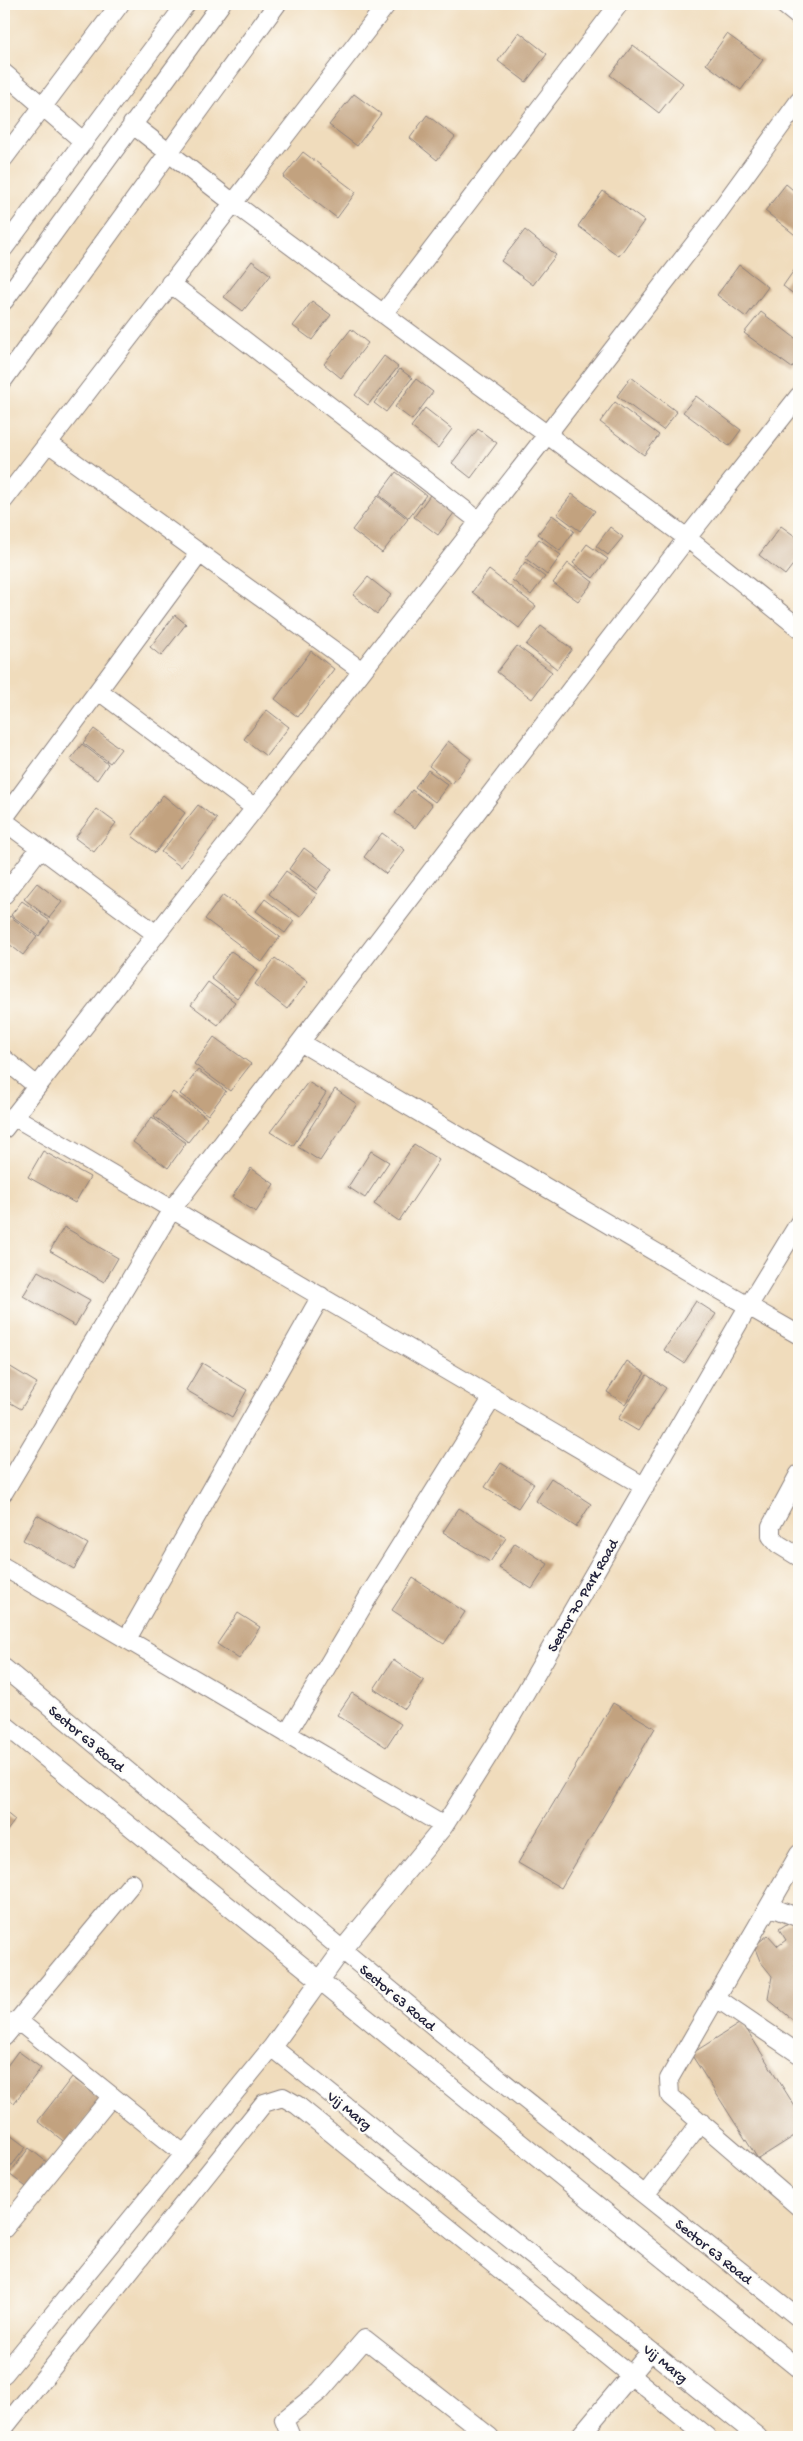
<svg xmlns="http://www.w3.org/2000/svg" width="803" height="2441" font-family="'Gochi Hand',sans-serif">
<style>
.building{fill:#c2a27f}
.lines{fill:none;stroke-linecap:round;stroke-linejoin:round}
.minor-casing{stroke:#897f7c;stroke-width:20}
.minor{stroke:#fff;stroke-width:18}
.labels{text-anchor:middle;stroke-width:4.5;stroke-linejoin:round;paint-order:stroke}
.street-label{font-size:15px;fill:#22223b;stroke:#fdfcf7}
</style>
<rect width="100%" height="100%" fill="#fdfcf7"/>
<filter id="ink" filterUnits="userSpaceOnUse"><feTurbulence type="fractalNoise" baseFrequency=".02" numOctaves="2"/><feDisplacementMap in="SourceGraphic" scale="10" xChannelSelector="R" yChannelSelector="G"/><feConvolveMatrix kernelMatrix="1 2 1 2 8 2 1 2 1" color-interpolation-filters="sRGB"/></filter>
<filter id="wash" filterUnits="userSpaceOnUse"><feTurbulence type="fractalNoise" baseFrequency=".0096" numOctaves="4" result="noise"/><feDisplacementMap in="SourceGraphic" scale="20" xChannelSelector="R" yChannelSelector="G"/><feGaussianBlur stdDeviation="1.12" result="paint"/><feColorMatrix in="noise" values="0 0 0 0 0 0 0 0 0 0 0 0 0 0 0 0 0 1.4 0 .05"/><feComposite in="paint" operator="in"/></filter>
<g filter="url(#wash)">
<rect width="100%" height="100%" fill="#f0dcbc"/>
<g id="blocks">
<path class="building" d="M519,32l28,22 -21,28 -28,-21z
M727,34l36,26 -22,30 -35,-26z
M633,45l50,38 -24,30 -49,-38z
M354,94l27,20 -24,32 -28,-21z
M427,115l28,22 -18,23 -27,-22z
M303,152l53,40 -19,26 -54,-41z
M786,184l13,11v43l-34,-27z
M603,191l41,30 -25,35 -41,-30z
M525,230l31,25 -23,30 -32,-24z
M252,261l19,14 -28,36 -19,-14z
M739,265l29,22 -22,30 -29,-22z
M797,266l2,2v30l-16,-12z
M312,301l19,14 -19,25 -19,-14z
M761,312l38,29v17l-7,10 -48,-35z
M351,329l17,14 -27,35 -17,-14z
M384,356l14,11 -30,38 -13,-10z
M400,369l12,9 -26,34 -12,-9z
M631,377l46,35 -14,18 -46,-34z
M416,379l17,13 -21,28 -17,-13z
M696,396l45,34 -12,16 -46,-34z
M615,402l44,33 -15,20 -44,-33z
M425,408l27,21 -14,19 -27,-21z
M478,429l19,14 -26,35 -19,-15z
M396,472l30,23 -17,23 -30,-23z
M572,494l23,17 -15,20 -23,-17z
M430,495l24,18 -16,22 -24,-18z
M378,496l30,23 -26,34 -30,-23z
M552,515l22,16 -14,20 -22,-17z
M781,526l18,13v18l-14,18 -26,-20z
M610,527l13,10 -15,18 -12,-9z
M539,539l22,16 -14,20 -22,-17z
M587,544l21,15 -15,19 -20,-15z
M525,562l20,15 -14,18 -19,-15z
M568,563l25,19 -15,19 -25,-18z
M489,570l47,36 -17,22 -47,-36z
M368,577l23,18 -14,19 -24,-19z
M175,615l11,9 -25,32 -11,-9z
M541,626l31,23 -15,20 -31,-24z
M517,646l35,26 -20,27 -35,-27z
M311,651l23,18 -36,48 -23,-18z
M267,710l22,17 -23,29 -22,-17z
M94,729l27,20 -11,14 -27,-20z
M448,741l23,18 -19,25 -23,-18z
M82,744l26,20 -11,16 -27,-20z
M428,770l20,15 -13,17 -20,-15z
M412,790l20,15 -17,23 -20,-15z
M163,795l22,18 -30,40 -23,-17z
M198,805l19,14 -36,48 -20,-15z
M97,809l19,14 -22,29 -19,-14z
M382,833l23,17 -19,24 -22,-17z
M304,848l28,21 -15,21 -28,-21z
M286,871l31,23 -17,23 -31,-23z
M37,883l25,19 -13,16 -25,-19z
M223,895l57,42 -18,25 -57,-43z
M265,899l29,22 -9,12 -29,-22z
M22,901l28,20 -11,15 -28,-21z
M10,916l27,21 -14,18 -19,-15v-16z
M231,951l27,19 -21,28 -26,-20z
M275,958l33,24 -21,27 -32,-25z
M208,982l27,20 -17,23 -27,-20z
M214,1037l37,27 -21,27 -36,-27z
M198,1070l28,21 -18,24 -28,-21z
M308,1082l18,11 -33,53 -23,-14z
M335,1089l22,15 -37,57 -22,-14z
M173,1092l34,26 -19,24 -34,-26z
M152,1117l34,26 -18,25 -35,-26z
M414,1144l25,16 -40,61 -25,-17z
M43,1151l47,26 -15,26 -47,-26z
M371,1151l18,11 -24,36 -17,-11z
M251,1168l23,16 -18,28 -24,-15z
M64,1227l54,31 -14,24 -54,-31z
M38,1271l52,29 -15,26 -52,-30z
M696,1301l20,13 -32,49 -20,-13z
M627,1361l18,12 -20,31 -18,-12z
M4,1363l33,20 -16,26 -17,-10z
M202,1363l45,27 -15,27 -46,-27z
M647,1375l19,13 -28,43 -20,-12z
M501,1463l33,21 -16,24 -33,-21z
M551,1478l40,26 -15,23 -40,-26z
M459,1508l47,30 -16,24 -47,-30z
M37,1515l51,29 -14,25 -51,-29z
M515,1543l33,21 -16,25 -33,-21z
M413,1578l52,34 -21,32 -52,-34z
M238,1613l22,14 -21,32 -22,-15z
M393,1660l31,21 -19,28 -31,-20z
M352,1693l49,31 -15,23 -49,-32z
M613,1703l42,25 -94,160 -43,-25z
M4,1811l11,9 -11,15z
M794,1919l5,4v102l-31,-26 4,-23 -12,-15 -6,-15 14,-11 10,11 8,-6 -7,-11z
M742,2022l57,91v20l-41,26 -67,-105z
M18,2051l23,17 -27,35 -10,-8v-25z
M72,2077l29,22 -34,45 -29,-23z
M6,2132l20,15 -20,26 -2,-3v-35z
M29,2148l19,15 -19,26 -20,-15z"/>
</g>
</g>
<g filter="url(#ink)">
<use href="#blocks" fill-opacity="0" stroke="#897f7c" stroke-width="1"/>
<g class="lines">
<g class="minor-casing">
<path id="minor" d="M783,4l16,13
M4,73l80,69
M132,124l100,78 455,336 112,90
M4,158l116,-154
M4,248l182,-244
M170,283l309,238
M4,301l217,-297
M383,314l236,-310
M4,379l273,-375
M48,443l314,228
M4,500l383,-496
M99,691l156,117
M4,818l195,-264
M4,821l152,113
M4,895l36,-47
M300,1042l401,237 98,56
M4,1059l33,27
M13,1116l632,371
M4,1129l542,-693 166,-215 87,-120
M799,1474l-28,52v10l7,8 21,13
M4,1492l168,-283 515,-671 112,-142
M4,1567l440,259
M127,1639l194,-343
M4,1668l438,365 357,285
M4,1724l795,645
M287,1734l83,-140 123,-197
M799,1854l-130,225 1,17 129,111
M769,1906l30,12
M715,1997l84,57
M17,2020l167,134
M4,2037l128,-154
M272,2047l486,390
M645,2195l56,-73
M4,2229l108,-133
M4,2374l268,-327 70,-97 102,-124 51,-81 254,-440 50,-82
M4,2428l260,-325 19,-6 14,8 410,332
M291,2437l-7,-17 36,-29 45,-52 125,98
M579,2437l72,-86"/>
</g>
<use href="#minor" class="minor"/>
</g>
</g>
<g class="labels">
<g class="street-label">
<text transform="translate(582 1595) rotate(-60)" y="5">Sector 70 Park Road</text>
<text transform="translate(87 1738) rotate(40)" y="5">Sector 63 Road</text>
<text transform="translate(398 1997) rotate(40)" y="5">Sector 63 Road</text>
<text transform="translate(350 2110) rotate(39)" y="5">Vij Marg</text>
<text transform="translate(714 2251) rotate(39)" y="5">Sector 63 Road</text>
<text transform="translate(666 2363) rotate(39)" y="5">Vij Marg</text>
</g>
</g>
<rect width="803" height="2441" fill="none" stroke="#fdfcf7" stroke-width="20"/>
</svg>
